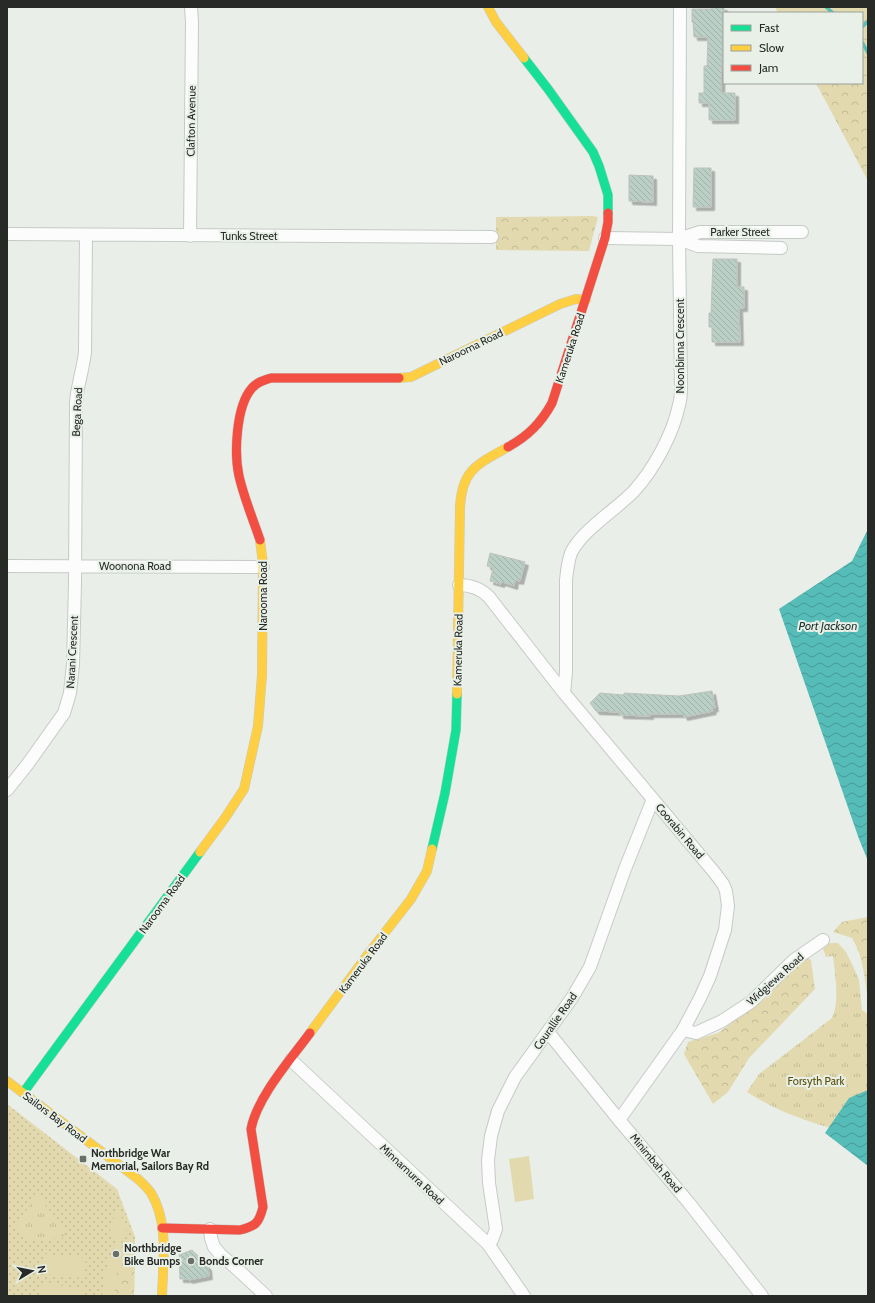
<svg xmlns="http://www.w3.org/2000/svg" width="875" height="1303" font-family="Cabin,sans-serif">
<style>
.grass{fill:url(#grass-dots)}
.forest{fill:url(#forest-crowns)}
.park{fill:url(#park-tufts)}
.pitch{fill:#e2daae}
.water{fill:url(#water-waves)}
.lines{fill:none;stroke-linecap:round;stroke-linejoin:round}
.stream{stroke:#56bcb8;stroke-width:3.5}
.building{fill:url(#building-back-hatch);stroke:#bec2bf;filter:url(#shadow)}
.street-casing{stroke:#c6cac6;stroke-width:14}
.fast-casing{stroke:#c6cac6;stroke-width:10}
.slow-casing{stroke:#c6cac6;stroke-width:10}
.jam-casing{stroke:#c6cac6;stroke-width:10}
.street{stroke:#fcfcfc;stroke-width:12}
.fast{stroke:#16e098;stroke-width:9}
.slow{stroke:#ffcf43;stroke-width:9}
.jam{stroke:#f24e42;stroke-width:9}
.poi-dot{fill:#6b6f6b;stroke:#e8f0e7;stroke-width:1.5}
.labels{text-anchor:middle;stroke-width:4;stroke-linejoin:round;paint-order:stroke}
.street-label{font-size:11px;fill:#272a27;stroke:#e8f0e7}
.park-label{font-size:11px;fill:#5c4c06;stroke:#e8f0e7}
.poi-label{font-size:11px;font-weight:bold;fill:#272a27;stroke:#e8f0e7;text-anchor:start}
.water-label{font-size:12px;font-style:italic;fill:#1b3130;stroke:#e8f0e7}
</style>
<defs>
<pattern id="grass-dots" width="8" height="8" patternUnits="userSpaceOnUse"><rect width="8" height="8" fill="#e2daae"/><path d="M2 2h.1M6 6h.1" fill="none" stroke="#c2bb96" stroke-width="1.8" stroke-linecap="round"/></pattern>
<pattern id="forest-crowns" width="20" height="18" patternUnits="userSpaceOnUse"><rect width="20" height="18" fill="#e2daae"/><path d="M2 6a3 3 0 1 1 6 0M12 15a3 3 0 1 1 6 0" fill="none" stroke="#c2bb96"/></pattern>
<pattern id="park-tufts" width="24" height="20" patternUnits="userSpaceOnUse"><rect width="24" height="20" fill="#e2daae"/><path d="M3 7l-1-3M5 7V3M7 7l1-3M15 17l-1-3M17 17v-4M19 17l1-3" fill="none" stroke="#c2bb96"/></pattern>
<pattern id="water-waves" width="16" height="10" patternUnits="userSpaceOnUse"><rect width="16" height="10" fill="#56bcb8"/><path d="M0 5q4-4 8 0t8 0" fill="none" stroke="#479996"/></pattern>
<pattern id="building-back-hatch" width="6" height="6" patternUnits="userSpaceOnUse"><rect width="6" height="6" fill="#bacfc6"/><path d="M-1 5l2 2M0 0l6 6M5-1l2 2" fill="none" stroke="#a0b2aa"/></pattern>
<filter id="shadow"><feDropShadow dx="3.5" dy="3.5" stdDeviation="0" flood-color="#0004"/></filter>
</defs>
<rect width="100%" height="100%" fill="#e9eee9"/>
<path class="grass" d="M7,1104l110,85 18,48 -1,59h-127z"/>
<path class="forest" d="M775,7h93v174l-52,-98h46v-70h-84z
M592,216l6,1 -9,34 -93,-1v-33z
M868,917v83c-4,-22 -4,-42 -16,-62l-19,-6 9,-10z
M805,957l6,3 4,29 -66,69 -21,34 -15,12 -29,-50 4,-12 30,-9 48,-35 27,-32z
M135,1240l-1,56h-20l7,-53z"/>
<path class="park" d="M830,943h8l8,9 6,12 7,16 3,30 6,4v81l-37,33c-29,-8 -58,-19 -84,-36l12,-18 73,-56c8,-18 3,-42 1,-62l-7,1 -3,-8z
M35,1196l8,2 2,7 20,24 -1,9 -38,2 -11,-10z"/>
<path class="pitch" d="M529,1156l5,43 -19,3 -6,-43z
M117,1208l10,21 -6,14 -7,53h-12l1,-10 2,-6 -1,-7 12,-27v-4l-6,-12z
M44,1254l42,4 -2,20 -42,-4z
M41,1284l42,4 -1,8h-42z"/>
<path class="water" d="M868,529v332l-9,-22 -80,-230 73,-48z
M868,1090v76l-43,-33 24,-35z"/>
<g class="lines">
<path class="stream" d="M826,7l7,6
M862,27l6,-6
M862,42l6,11"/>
</g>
<path class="building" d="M712,7h12v46h-2l-1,40h14v27h-26v-17h-10v-10h5v-27h3l1,-29h-14l-1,-15h-1v-13h20z
M694,168h17v39h-18z
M629,175l24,1v26l-24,-1z
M713,259h24v28h7v21h-5l1,34h-28v-15h-3v-14h2z
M490,553l35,9 -5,19 -5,-1 -1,6 -12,-4 -1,2 -11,-3 3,-13 -6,-2z
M712,691l3,17 -3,1 1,2 -29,6 -1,-3h-33v2l-30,-1v-3l-24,-1 -6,-8 10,-10 24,2v-2l55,3z
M192,1250l16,17 1,9 -20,4v-1h-9l-1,-24z"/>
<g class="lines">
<g class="street-casing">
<path id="street" d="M7,234l485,3
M190,236l2,-214 -1,-15
M605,238l74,1 21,-7h102
M679,239l19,7 83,2
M7,566l256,1
M459,585c12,0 21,3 30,12l75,96 150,179 9,12 3,7 2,15 -3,24 -15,46 -10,22 -17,32 -64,90
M564,693l2,-21v-92c1,-9 2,-19 5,-27 11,-23 46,-44 63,-62 20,-22 39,-57 45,-86 2,-6 2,-12 2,-18l-2,-148 1,-232
M7,790l20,-25 37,-52 6,-20 3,-29 2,-81 1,-180c1,-17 7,-33 9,-51l1,-117
M683,1030l13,3 26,-12 29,-19 43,-42 29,-20
M548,1032l71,88 70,83 73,93
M291,1060l197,184 36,52
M210,1229l1,9 3,9 7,8 14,12 31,29
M488,1244l4,-4 4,-11 -7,-46 -1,-23 3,-24 7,-25 17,-34 57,-79 18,-31 35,-98 28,-70"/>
</g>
<g class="fast-casing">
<path id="fast" d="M524,58l24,31 45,63 6,14 9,29v18
M432,849l13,-56 11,-63 1,-36
M23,1093l177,-241"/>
</g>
<g class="slow-casing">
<path id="slow" d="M488,7l8,15 28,36
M399,378l12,-1 149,-73 16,-5 10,1
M457,694l3,-187c2,-38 18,-43 48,-60
M200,852l25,-34 19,-29 14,-63 4,-51 1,-111 -3,-24
M310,1033l59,-80 42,-54 16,-28 5,-22
M7,1081l131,98c4,4 9,8 13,14 18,29 12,70 11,103"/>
</g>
<g class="jam-casing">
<path id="jam" d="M508,447c20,-11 33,-24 44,-44l53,-165 3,-16v-9
M260,540c-7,-21 -16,-42 -21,-64 -5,-23 -3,-70 13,-88 5,-6 12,-8 19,-10h128
M162,1228l78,2c16,-4 19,-7 23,-23l-12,-78c6,-32 40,-70 59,-96"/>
</g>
<use href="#street" class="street"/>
<use href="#fast" class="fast"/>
<use href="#slow" class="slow"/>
<use href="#jam" class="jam"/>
</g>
<g class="poi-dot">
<rect x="79" y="1155" width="8" height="8" rx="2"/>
<circle cx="116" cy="1254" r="4"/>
<circle cx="191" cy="1261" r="4"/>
</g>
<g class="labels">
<g class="street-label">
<text transform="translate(191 121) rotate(-89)" y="4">Clafton Avenue</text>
<text x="740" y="236">Parker Street</text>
<text x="249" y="240">Tunks Street</text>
<text transform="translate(680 346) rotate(-90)" y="4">Noonbinna Crescent</text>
<text transform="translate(471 347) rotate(-26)" y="4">Narooma Road</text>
<text transform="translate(570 348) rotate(-72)" y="4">Kameruka Road</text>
<text transform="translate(77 412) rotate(-87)" y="4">Bega Road</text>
<text x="135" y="570">Woonona Road</text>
<text transform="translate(263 596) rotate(-90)" y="4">Narooma Road</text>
<text transform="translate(458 650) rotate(-89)" y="4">Kameruka Road</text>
<text transform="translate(72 652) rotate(-87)" y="4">Narani Crescent</text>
<text transform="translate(680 831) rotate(50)" y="4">Coorabin Road</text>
<text transform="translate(162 904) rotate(-54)" y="4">Narooma Road</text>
<text transform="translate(363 963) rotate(-53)" y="4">Kameruka Road</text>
<text transform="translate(775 979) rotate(-42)" y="4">Widgiewa Road</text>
<text transform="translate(555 1021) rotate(-55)" y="4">Courallie Road</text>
<text transform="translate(55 1117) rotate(37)" y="4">Sailors Bay Road</text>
<text transform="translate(656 1163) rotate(50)" y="4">Minimbah Road</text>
<text transform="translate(412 1174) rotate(43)" y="4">Minnamurra Road</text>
</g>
<g class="park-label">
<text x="816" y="1085">Forsyth Park</text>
</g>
<g class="poi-label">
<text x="91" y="1157">Northbridge War<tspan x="91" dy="13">Memorial, Sailors Bay Rd</tspan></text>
<text x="124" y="1252">Northbridge<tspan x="124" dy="13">Bike Bumps</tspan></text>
<text x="199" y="1265">Bonds Corner</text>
</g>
<g class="water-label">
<text x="828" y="630">Port Jackson</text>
</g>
</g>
<rect width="875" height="1303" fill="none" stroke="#272a27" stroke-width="16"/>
<rect x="723" y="12" width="140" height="72" fill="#e8f0e7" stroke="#9ba19a"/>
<rect x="731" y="25" width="20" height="6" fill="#16e098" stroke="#9ba19a"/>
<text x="759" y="32" font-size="12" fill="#272a27">Fast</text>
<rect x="731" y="45" width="20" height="6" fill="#ffcf43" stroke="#9ba19a"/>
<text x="759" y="52" font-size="12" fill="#272a27">Slow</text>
<rect x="731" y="65" width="20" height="6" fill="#f24e42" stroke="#9ba19a"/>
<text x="759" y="72" font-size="12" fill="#272a27">Jam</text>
<g transform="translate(32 1271) rotate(80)" stroke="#e8f0e7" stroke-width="3" paint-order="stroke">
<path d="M0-3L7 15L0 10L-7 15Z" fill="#272a27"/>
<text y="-6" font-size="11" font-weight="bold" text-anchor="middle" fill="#272a27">N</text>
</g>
</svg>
